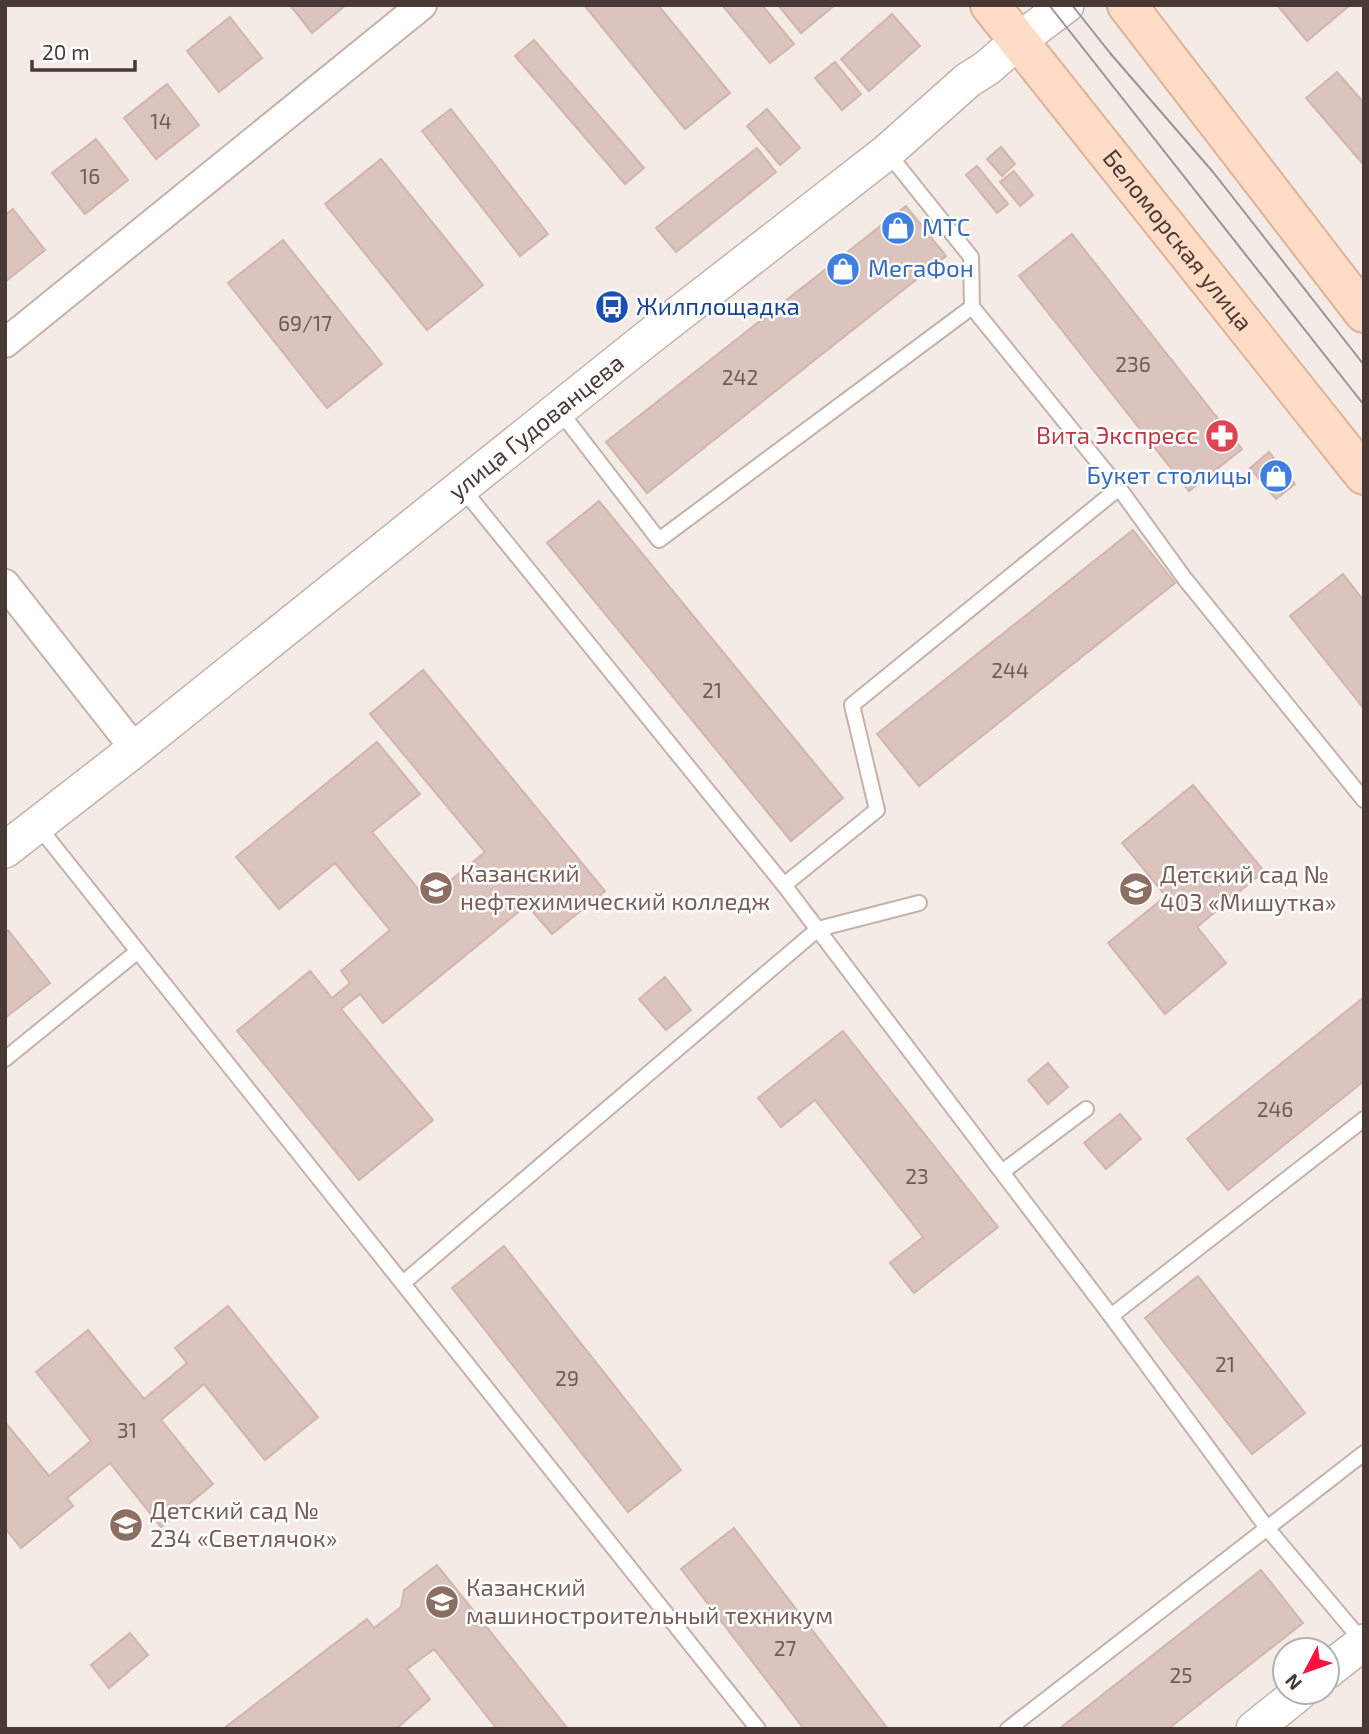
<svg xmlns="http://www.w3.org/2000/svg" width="1369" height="1734" font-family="'Exo 2',sans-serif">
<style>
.building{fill:#dac4bd;stroke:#d2b6ad;stroke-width:2}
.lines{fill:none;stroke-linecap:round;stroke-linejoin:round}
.service-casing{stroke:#c4b2aa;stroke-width:18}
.minor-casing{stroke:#c4b2aa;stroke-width:32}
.tertiary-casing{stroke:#c4b2aa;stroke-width:38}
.secondary-casing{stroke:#dfb195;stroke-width:42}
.service{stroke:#fff;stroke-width:14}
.minor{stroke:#fff;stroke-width:28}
.tertiary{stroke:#fff;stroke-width:35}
.secondary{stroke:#ffdcc5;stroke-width:38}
.tram{stroke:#969696;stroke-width:2}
.labels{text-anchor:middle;stroke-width:5;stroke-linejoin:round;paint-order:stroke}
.number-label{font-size:21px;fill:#6c5c56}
.shop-label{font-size:24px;fill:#366cbe;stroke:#fff;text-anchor:start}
.street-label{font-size:24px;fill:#483934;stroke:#fff}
.transit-label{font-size:24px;fill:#164399;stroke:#fff;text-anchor:start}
.health-label{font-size:24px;fill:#be3a42;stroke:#fff;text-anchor:end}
.education-label{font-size:24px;fill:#785e54;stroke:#fff;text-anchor:start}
</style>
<rect width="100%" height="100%" fill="#f4ebe6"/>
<path class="building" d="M290,5h56l-34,28z
M584,5h74l72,88 -45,36z
M722,5h40l32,39 -24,19z
M778,5h57l-34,28z
M1277,5h73l-43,36z
M892,14l28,32 -51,45 -28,-32z
M230,17l32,41 -43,34 -32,-41z
M534,40l110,128 -19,16 -110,-128z
M835,62l26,32 -19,16 -27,-32z
M1337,72l27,31 -1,61 -57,-66z
M167,84l32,41 -43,34 -32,-41z
M451,109l97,125 -28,22 -98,-125z
M767,109l33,39 -20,17 -33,-39z
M96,139l32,41 -43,34 -33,-41z
M1001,147l14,17 -13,12 -15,-17z
M757,148l19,24 -100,80 -20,-24z
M381,159l102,126 -56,45 -102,-126z
M977,166l31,38 -11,9 -31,-38z
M1014,171l19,24 -13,11 -20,-24z
M906,206l40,50 -299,237 -41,-51z
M13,209l32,41 -40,32v-67z
M1072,234l170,215 -53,42 -170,-215z
M283,240l99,124 -55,44 -99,-125z
M1269,452l26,32 -19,15 -26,-31z
M599,501l244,297 -52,43 -244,-298z
M1133,530l42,53 -256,203 -42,-52z
M1343,574l21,27v108l-74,-93z
M423,670l182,221 -53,43 -25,-29 -144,118 -23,-29 -19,15 92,111 -74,60 -122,-149 73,-60 22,27 18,-15 -9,-12 49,-41 -55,-67 -56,46 -43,-52 141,-115 43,52 -48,38 55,68 58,-48 -115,-138z
M1193,785l71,86 -67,56 29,36 -61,51 -57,-71 58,-47 -44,-53z
M8,930l42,53 -45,35v-86z
M665,977l26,33 -25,20 -27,-31z
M1364,997v84l-136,109 -41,-51z
M843,1031l155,196 -84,66 -24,-30 33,-26 -108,-137 -34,27 -23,-29z
M1048,1063l20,24 -20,17 -20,-24z
M1120,1114l21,25 -35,30 -22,-26z
M504,1246l177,224 -53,42 -176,-224z
M1198,1276l107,137 -53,41 -107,-136z
M228,1306l90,111 -53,43 -61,-76 -43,36 52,64 -52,43 -51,-64 -43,35 6,8 -52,42 -16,-20v-106l44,54 42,-35 -55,-69 52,-42 56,69 43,-36 -12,-15z
M734,1528l154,201h-84l-123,-160z
M437,1565l131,164h-71l-63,-80 -27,20 23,30 -34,30h-173l144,-110 7,9 27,-21 3,-17z
M1261,1570l42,53 -135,106h-109z
M130,1633l18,22 -39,33 -18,-23z"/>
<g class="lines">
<g class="service-casing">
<path id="service" d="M887,152l84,105 1,50 147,181 66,91 179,221
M559,410l100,130 313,-233
M462,488l322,397 327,431 156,212 96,114
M38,826l720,903
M784,885l93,-75 -25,-105 267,-217
M5,1059l133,-108
M1002,1172l84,-63
M403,1283l415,-354 101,-26
M1111,1316l253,-197
M1008,1729l356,-276"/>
</g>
<g class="minor-casing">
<path id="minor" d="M5,343l417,-338
M5,584l130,165"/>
</g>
<g class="tertiary-casing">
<g id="tertiary">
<path id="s1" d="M5,850l130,-101 509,-408 243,-189 81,-72 19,-12 31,-27 48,-36"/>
<path d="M1327,1671l37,-29"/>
<path d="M1254,1729l46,-37"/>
</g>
</g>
<g class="secondary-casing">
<g id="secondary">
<path id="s2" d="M990,5l374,470"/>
<path d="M1127,5l237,308"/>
</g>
</g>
<use href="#service" class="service"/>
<use href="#minor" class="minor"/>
<use href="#tertiary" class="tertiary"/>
<use href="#secondary" class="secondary"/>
<path class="tram" d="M1049,5l315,400
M1072,5l38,48 103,119 151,193"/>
</g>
<defs>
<g id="shop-disc" transform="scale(1.75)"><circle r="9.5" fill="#3f7fe0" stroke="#fff"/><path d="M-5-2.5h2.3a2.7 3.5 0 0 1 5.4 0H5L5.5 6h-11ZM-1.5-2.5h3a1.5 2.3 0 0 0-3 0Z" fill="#fff"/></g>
<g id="bus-disc" transform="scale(1.75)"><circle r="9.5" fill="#1a4fb4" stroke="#fff"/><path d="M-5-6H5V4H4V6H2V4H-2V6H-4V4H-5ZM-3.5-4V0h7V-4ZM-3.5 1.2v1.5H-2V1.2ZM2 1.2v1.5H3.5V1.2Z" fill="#fff"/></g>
<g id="pharmacy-disc" transform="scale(1.75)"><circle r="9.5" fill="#e0444e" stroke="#fff"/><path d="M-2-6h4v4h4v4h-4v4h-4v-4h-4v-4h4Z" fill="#fff"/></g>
<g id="university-disc" transform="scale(1.75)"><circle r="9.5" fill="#8d6e63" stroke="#fff"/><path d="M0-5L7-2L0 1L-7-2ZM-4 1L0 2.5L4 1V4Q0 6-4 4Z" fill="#fff"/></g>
<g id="school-disc" transform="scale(1.75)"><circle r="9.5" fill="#8d6e63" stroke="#fff"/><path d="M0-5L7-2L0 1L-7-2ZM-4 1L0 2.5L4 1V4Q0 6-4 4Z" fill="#fff"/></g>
</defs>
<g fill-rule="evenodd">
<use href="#shop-disc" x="898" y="228"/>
<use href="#shop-disc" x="843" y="269"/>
<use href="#bus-disc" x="612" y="307"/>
<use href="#pharmacy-disc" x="1222" y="436"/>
<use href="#shop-disc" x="1276" y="476"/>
<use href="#university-disc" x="436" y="888"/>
<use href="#school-disc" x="1136" y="889"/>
<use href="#school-disc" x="126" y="1525"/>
<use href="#university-disc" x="442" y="1602"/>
</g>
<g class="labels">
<g class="number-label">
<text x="161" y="129">14</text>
<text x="90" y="184">16</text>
<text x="305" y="331">69/17</text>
<text x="1133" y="372">236</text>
<text x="740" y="385">242</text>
<text x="1010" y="678">244</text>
<text x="712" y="698">21</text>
<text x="1275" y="1117">246</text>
<text x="917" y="1184">23</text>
<text x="1225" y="1372">21</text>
<text x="567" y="1386">29</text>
<text x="127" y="1438">31</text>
<text x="785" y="1656">27</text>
<text x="1181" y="1683">25</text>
</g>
<g class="shop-label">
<text x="922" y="236">МТС</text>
<text x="868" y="277">МегаФон</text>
<text x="1252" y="484" text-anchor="end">Букет столицы</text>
</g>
<g class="street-label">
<text dy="8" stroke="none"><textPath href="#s2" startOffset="301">Беломорская улица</textPath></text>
<text dy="8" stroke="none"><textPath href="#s1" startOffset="679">улица Гудованцева</textPath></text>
</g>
<g class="transit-label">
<text x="636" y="315">Жилплощадка</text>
</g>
<g class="health-label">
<text x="1198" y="444">Вита Экспресс</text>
</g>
<g class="education-label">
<text x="460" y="882">Казанский<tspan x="460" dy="28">нефтехимический колледж</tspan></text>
<text x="1160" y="883">Детский сад №<tspan x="1160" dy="28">403 «Мишутка»</tspan></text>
<text x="150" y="1519">Детский сад №<tspan x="150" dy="28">234 «Светлячок»</tspan></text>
<text x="466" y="1596">Казанский<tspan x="466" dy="28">машиностроительный техникум</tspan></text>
</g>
</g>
<rect width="1369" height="1734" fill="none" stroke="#483934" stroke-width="14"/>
<g transform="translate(1306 1671) rotate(229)"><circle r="33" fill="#ffffff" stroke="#b6b0ae" stroke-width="2"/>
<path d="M0-5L12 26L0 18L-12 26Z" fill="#ff1242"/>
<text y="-10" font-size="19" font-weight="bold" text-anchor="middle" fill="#483934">N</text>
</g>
<path d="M32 60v10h103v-10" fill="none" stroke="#483934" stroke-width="3.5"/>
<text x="42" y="60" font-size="21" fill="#483934" stroke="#ffffff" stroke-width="5" paint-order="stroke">20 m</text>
</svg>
